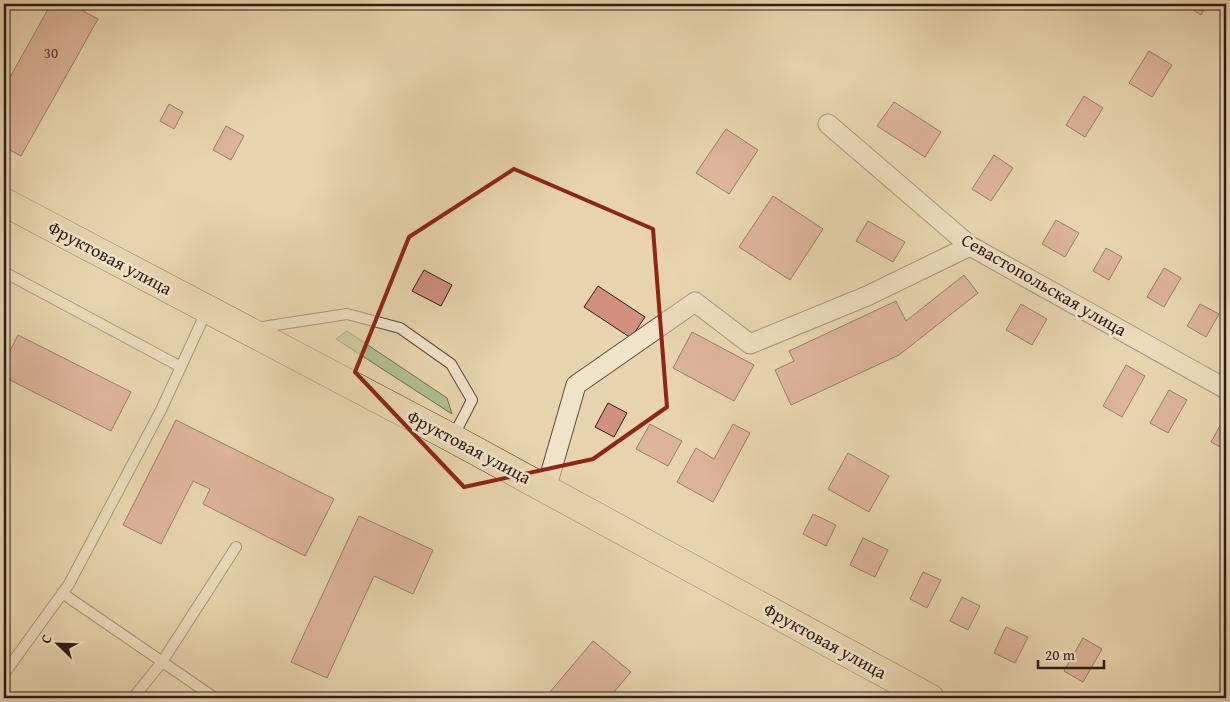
<svg xmlns="http://www.w3.org/2000/svg" width="1230" height="702" font-family="'Gentium Book Plus',serif">
<style>
.green{fill:#afbe8f;stroke:#6f6e52}
.building{fill:#d18f80;stroke:#2f1d15}
.lines{fill:none;stroke-linecap:round;stroke-linejoin:round}
.lane-casing{stroke:#5d4b3b;stroke-width:12}
.street-casing{stroke:#5d4b3b;stroke-width:21}
.primary-casing{stroke:#2f1d15;stroke-width:29}
.lane{stroke:#efe3ca;stroke-width:10}
.street{stroke:#efe3ca;stroke-width:19}
.primary{stroke:#e7d4ae;stroke-width:28}
.marked{fill:none;stroke:#8f2418;stroke-width:4;stroke-linejoin:round}
.labels{text-anchor:middle;stroke-width:5;stroke-linejoin:round;paint-order:stroke}
.number-label{font-size:15px;fill:#583a30}
.street-label{font-size:18px;fill:#2f1d15;stroke:#efe3ca}
</style>
<rect width="100%" height="100%" fill="#e7d4ae"/>
<filter id="stains"><feTurbulence type="fractalNoise" baseFrequency=".004" numOctaves="4"/><feColorMatrix values="0 0 0 0 .2 0 0 0 0 .09 0 0 0 0 .02 0 0 0 .5 -.17"/></filter>
<radialGradient id="worn" r=".72"><stop offset=".6" stop-color="#630" stop-opacity="0"/><stop offset="1" stop-color="#630" stop-opacity=".3"/></radialGradient>
<path class="green" d="M347,331l100,67 5,16 -116,-75z"/>
<path class="building" d="M51,4h37l-5,7 15,8 -77,137 -17,-9v-59z
M1184,4h23l-6,11z
M1149,51l23,14 -20,32 -23,-14z
M1084,96l19,12 -18,29 -19,-12z
M894,102l47,30 -16,25 -48,-31z
M169,104l14,8 -9,17 -14,-8z
M226,126l18,10 -13,24 -18,-10z
M726,129l32,21 -29,44 -33,-21z
M994,155l19,13 -22,33 -19,-12z
M773,196l50,33 -33,51 -51,-33z
M1056,220l23,13 -14,24 -23,-13z
M868,221l37,21 -12,20 -37,-21z
M1106,248l16,9 -13,23 -16,-9z
M1164,268l17,10 -17,29 -17,-10z
M424,270l28,15 -11,21 -29,-15z
M964,275l14,18 -79,62 -108,50 -16,-35 19,-9 -5,-10 107,-50 10,20z
M598,286l47,31 -14,21 -47,-31z
M1021,304l26,15 -15,26 -26,-15z
M1200,304l19,10 -13,23 -19,-11z
M692,332l62,33 -20,36 -61,-33z
M18,335l113,57 -20,39 -107,-54v-14z
M1126,365l19,11 -23,41 -19,-11z
M1169,390l18,10 -19,33 -18,-10z
M608,403l19,10 -13,24 -19,-10z
M176,420l158,79 -29,57 -102,-52 7,-15 -17,-8 -32,63 -38,-19z
M1222,422l4,2v26l-15,-8z
M650,424l32,17 -14,25 -32,-17z
M733,424l17,9 -37,69 -36,-20 19,-34 18,11z
M848,453l41,23 -20,36 -41,-23z
M813,514l23,11 -10,21 -23,-12z
M359,516l74,34 -20,44 -39,-18 -47,102 -36,-16z
M863,538l25,12 -13,27 -25,-12z
M923,572l18,8 -14,28 -17,-9z
M962,597l18,9 -12,24 -18,-9z
M1006,627l22,10 -13,26 -21,-10z
M1083,638l19,11 -19,33 -19,-11z
M593,641l38,31 -22,26h-64z"/>
<g class="lines">
<g class="lane-casing">
<path id="lane" d="M4,272l177,95
M256,328l91,-14 53,14 51,36 21,36 -19,37
M62,593l153,105
M4,674l65,-90 92,-174 46,-100
M133,698l29,-36 74,-115"/>
</g>
<g class="street-casing">
<path id="street" d="M828,124l142,122 256,143
M546,489l30,-104 119,-83 55,42 117,-48 103,-50"/>
</g>
<g class="primary-casing">
<path id="primary" d="M4,202l448,236 478,260"/>
</g>
<use href="#lane" class="lane"/>
<use href="#street" class="street"/>
<use href="#primary" class="primary"/>
</g>
<path d="M0 0H1230V702H0ZM514,169l139,60 14,178 -74,52 -129,28 -109,-115 54,-135z" fill="#e7d4ae" fill-opacity=".55" fill-rule="evenodd"/>
<path class="marked" d="M514,169l139,60 14,178 -74,52 -129,28 -109,-115 54,-135z"/>
<g class="labels">
<g class="number-label">
<text x="51" y="58">30</text>
</g>
<g class="street-label">
<text transform="translate(110 258) rotate(28)" y="6">Фруктовая улица</text>
<text transform="translate(1044 285) rotate(30)" y="6">Севастопольская улица</text>
<text transform="translate(469 447) rotate(28)" y="6">Фруктовая улица</text>
<text transform="translate(825 641) rotate(29)" y="6">Фруктовая улица</text>
</g>
</g>
<rect width="1230" height="702" fill="none" stroke="#e7d4ae" stroke-width="20"/>
<rect x="5" y="5" width="1220" height="692" fill="none" stroke="#2f1d15" stroke-width="2.5"/>
<rect x="10" y="10" width="1210" height="682" fill="none" stroke="#2f1d15"/>
<g transform="translate(58 644) rotate(293)" stroke="#efe3ca" stroke-width="4" paint-order="stroke">
<path d="M0-4L9 19L0 12L-9 19Z" fill="#2f1d15"/>
<text y="-8" font-size="14" font-weight="bold" text-anchor="middle" fill="#2f1d15">С</text>
</g>
<path d="M1038 660v8h66v-8" fill="none" stroke="#2f1d15" stroke-width="2.5"/>
<text x="1045" y="660" font-size="15" fill="#2f1d15" stroke="#efe3ca" stroke-width="4" paint-order="stroke">20 m</text>
<rect width="100%" height="100%" filter="url(#stains)"/>
<rect width="100%" height="100%" fill="url(#worn)"/>
</svg>
